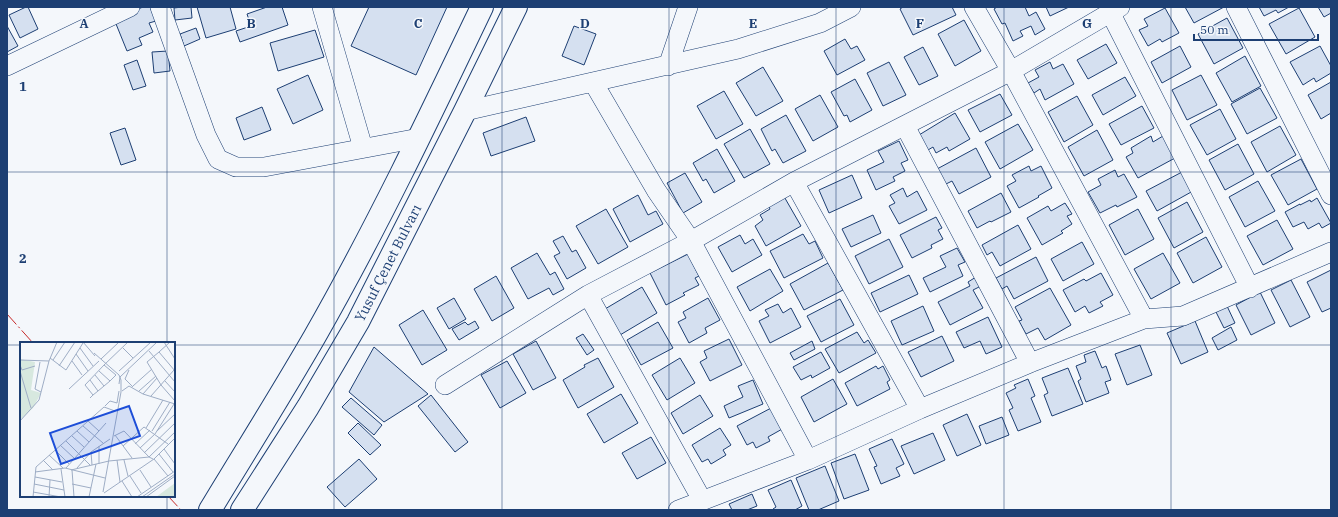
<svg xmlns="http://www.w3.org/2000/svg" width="1338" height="517" font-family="'IBM Plex Serif',serif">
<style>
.building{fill:#d5e0f0;stroke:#1d3f73}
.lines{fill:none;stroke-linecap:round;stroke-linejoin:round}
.minor-casing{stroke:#1d3f73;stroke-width:20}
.highway-casing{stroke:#1d3f73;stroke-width:24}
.minor{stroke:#f4f7fb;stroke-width:19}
.highway{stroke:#f4f7fb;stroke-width:22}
.power{stroke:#c62828;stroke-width:1;stroke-dasharray:14 3 2 3;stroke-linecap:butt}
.grid{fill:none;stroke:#1d3f73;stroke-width:1;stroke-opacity:0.55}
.labels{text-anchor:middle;stroke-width:3;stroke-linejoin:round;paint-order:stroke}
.street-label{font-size:14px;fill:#1d3f73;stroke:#f4f7fb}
.inset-road{fill:none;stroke:#9eadc5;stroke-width:1}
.view{fill:#1d4ed8;fill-opacity:0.15;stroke:#1d4ed8;stroke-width:2}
.inset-edge{fill:none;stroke:#1d3f73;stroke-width:2}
.grid-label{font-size:13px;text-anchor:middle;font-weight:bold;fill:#1d3f73;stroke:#f4f7fb;stroke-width:3;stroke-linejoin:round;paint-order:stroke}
</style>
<rect width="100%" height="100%" fill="#f4f7fb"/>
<path class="building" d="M26,7h2l10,22 -18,9 -11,-23z
M143,7h7l6,14 -7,2 4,9 -14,6 3,7 -15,6 -13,-32z
M182,7h9l1,11 -17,2 -1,-12z
M197,7h33l6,22 -30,9z
M267,7h15l6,18 -48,17 -4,-11 15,-5 -4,-12z
M369,7h78l-31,68 -65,-29z
M903,7h49l4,8 -43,20 -13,-26z
M997,7h28l4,9 7,-4 9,17 -10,6 -4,-9 -11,5 3,5 -10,5 -8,-18 -3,1 -8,-15z
M1046,7h23l-19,9z
M1185,7h39l-30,16z
M1259,7h30l-11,6 -2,-3 -12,6z
M1318,7h13v6l-7,4z
M1165,8l14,25 -17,9 -2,-3 -12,7 -9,-16 9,-4 -4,-7z
M1299,8l16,29 -29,17 -17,-30z
M1227,18l16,30 -29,16 -16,-30z
M964,20l17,31 -26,15 -17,-32z
M7,26l11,20 -11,6z
M574,26l22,8 -12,31 -22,-9z
M196,28l4,11 -16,7 -4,-12z
M315,30l9,27 -46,14 -8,-28z
M845,39l6,10 6,-3 8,14 -28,15 -13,-24z
M1106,44l11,19 -29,16 -11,-19z
M1180,46l11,21 -29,16 -11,-21z
M1320,46l11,20v7l-15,9 -2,-4 -11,7 -13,-23z
M923,47l15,29 -19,9 -15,-28z
M168,51l2,20 -16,2 -2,-21z
M1245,56l16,30 -29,16 -16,-29z
M137,60l9,26 -13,4 -9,-25z
M889,62l17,33 -23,11 -16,-33z
M1050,62l3,7 10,-5 11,20 -29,16 -5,-11 -6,4 -6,-10 11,-6 -4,-7z
M763,67l20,34 -27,15 -20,-33z
M308,75l15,35 -30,14 -16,-35z
M1201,75l16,30 -30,15 -15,-30z
M1125,77l11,19 -33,19 -11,-20z
M855,79l17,31 -22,12 -3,-7 -3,1 -13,-24z
M1331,82v31l-10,6 -13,-24z
M1260,88l17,30 -30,16 -16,-30z
M724,91l19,33 -27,15 -19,-33z
M1000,94l12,21 -32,17 -12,-22z
M820,95l18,32 -25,14 -18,-32z
M1077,96l16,29 -29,17 -16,-30z
M1142,106l12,22 -33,17 -12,-21z
M262,107l9,23 -27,10 -8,-22z
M1220,109l16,30 -29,16 -17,-30z
M955,113l15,26 -21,12 -2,-4 -11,6 -3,-6 -5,3 -9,-15z
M786,115l20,36 -23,12 -8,-14 -3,2 -11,-22z
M526,117l9,24 -44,15 -8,-23z
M1018,124l15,26 -33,19 -15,-27z
M1280,126l16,29 -29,17 -16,-30z
M125,128l11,32 -15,5 -11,-32z
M750,129l20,35 -26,14 -20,-34z
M1097,130l16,30 -29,16 -16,-29z
M1151,136l2,6 10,-6 12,22 -37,20 -12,-21 7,-4 -2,-5z
M899,141l9,19 -7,3 4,8 -12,6 2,4 -19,9 -9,-20 17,-8 -6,-11z
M1238,144l16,30 -29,16 -16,-30z
M976,148l15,29 -32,17 -7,-13 -6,3 -9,-15z
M717,149l18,32 -21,12 -8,-14 -3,2 -10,-18z
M1301,159l16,30 -29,16 -17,-30z
M1029,166l2,5 10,-5 11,22 -14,8 1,1 -20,11 -12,-22 9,-5 -4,-6z
M1115,170l3,7 6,-3 13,23 -20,10 -1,-2 -16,8 -12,-21 13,-7 -3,-6z
M1182,172l11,19 -36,20 -11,-20z
M685,173l17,29 -19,11 -16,-30z
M852,175l10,23 -33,15 -10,-23z
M1258,181l17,30 -30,16 -16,-30z
M903,188l4,9 10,-6 10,19 -28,14 -10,-18 6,-3 -5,-8z
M782,193l19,33 -35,20 -11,-20 8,-6 -3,-5 10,-6 -3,-7z
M1001,193l10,19 -20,10 -1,-1 -13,7 -9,-17z
M638,195l10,20 8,-4 7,13 -33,18 -17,-33z
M1317,198l14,25 -9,5 -3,-5 -11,6 -4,-7 -11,5 -8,-15 15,-8v1l10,-5 1,2z
M1187,202l16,30 -29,16 -16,-30z
M1065,203l7,11 -5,2 5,8 -11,7 2,2 -21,12 -15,-27 21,-12 3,5z
M606,209l22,38 -30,17 -22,-38z
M1138,209l16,30 -29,16 -16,-30z
M873,215l8,18 -30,14 -9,-18z
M936,217l6,11 -4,2 5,9 -12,6 1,3 -20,10 -12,-23z
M1277,220l16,29 -30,16 -16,-29z
M1018,225l13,24 -31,17 -8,-14 -5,3 -5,-10z
M803,234l6,10 6,-3 8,17 -39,20 -14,-27z
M740,235l5,9 8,-5 9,16 -30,17 -14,-25z
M563,236l9,16 4,-2 10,18 -19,11 -13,-23 6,-3 -7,-12z
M1206,237l16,30 -29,16 -16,-30z
M889,239l14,28 -34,17 -14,-28z
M1082,242l12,22 -31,17 -12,-22z
M957,248l8,14 -7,3 5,11 -33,16 -7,-14 23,-11 -6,-11z
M537,253l13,22 5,-3 9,17 -11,6 -4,-7 -21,11 -17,-31z
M1163,253l17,30 -29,16 -17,-30z
M688,254l11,22 -4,2 4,7 -16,8 2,2 -19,10 -16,-32z
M1036,257l12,24 -34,18 -7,-13 -5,3 -6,-11z
M828,263l15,27 -39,20 -14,-26z
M770,269l13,22 -33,20 -13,-24z
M1331,270v38l-9,4 -15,-30z
M1101,273l12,22 -13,7 3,4 -14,7 -4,-7 -10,6 -12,-22 21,-11 2,2z
M909,275l9,19 -38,18 -9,-19z
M496,276l18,32 -22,13 -18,-32z
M976,277l5,9 -8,4 10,18 -33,17 -12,-23 32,-16 -2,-4z
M1291,280l19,37 -20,10 -19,-37z
M642,287l15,26 -37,22 -15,-26z
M1050,288l21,37 -26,15 -7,-12 -12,6 -7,-13 3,-1 -7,-13z
M1260,292l15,31 -24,12 -15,-30z
M454,298l12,21 -17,10 -12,-21z
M708,298l12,22 -15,8 2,5 -18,10 -11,-21 8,-4 -3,-6z
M840,299l14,26 -33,17 -14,-26z
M778,304l5,9 8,-5 10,19 -31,16 -11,-22 10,-5 -4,-6z
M923,306l11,25 -32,14 -11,-24z
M1227,306l8,17 -11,5 -8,-16z
M423,310l24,40 -25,15 -23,-40z
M988,317l14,30 -16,7 -6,-13 -16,7 -8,-16z
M475,321l4,7 -20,12 -7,-11 13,-7 3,3z
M1195,321l13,31 -27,12 -14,-31z
M658,322l15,26 -32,17 -14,-25z
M1231,327l6,13 -19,10 -6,-12z
M857,332l7,11 4,-3 8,13 -37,20 -14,-24z
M583,334l11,16 -7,5 -11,-17z
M942,336l12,25 -33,16 -13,-25z
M729,339l13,26 -32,16 -10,-19 7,-4 -3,-7z
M536,341l20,37 -23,12 -20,-36z
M812,341l3,8 -21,11 -4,-7z
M1140,345l12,30 -25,10 -12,-31z
M374,347l54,47 -44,28 -35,-30z
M1095,351l7,17 4,-2 5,14 -6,2 4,11 -23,9 -8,-21 3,-2 -5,-13 10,-4 -2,-7z
M821,352l9,16 -18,10 -1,-3 -10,5 -8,-13z
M598,358l16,29 -36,21 -15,-28 22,-13 -1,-2z
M680,358l15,25 -28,17 -15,-25z
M507,361l19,32 -26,15 -19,-33z
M876,366l2,3 5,-3 7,14 -3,2 3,7 -33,17 -12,-23z
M1068,368l15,36 -31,12 -8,-21 4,-2 -6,-15z
M833,379l14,25 -33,18 -13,-25z
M1028,379l7,17 -4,2 10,24 -23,9 -9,-21 4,-2 -7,-15 10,-5 -2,-3z
M753,380l10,24 -34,14 -5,-12 19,-9 -5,-11z
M621,394l17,29 -34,20 -17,-29z
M431,395l37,47 -13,10 -37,-46z
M700,395l13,21 -30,18 -12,-21z
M351,398l31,27 -8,10 -32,-28z
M773,407l11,21 -16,9 2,4 -14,7 -3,-6 -6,3 -10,-19z
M967,414l14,31 -24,11 -14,-31z
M1002,417l7,18 -23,9 -7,-18z
M358,423l23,22 -11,10 -22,-22z
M720,428l11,17 -8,5 3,5 -15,9 -3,-5 -6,3 -10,-17z
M933,433l12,27 -31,14 -13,-28z
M651,437l15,26 -29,16 -15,-26z
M892,439l12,25 -8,4 4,8 -19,8 -7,-17 3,-1 -8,-17z
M855,454l14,36 -25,9 -13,-36z
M359,459l18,20 -32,28 -18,-20z
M825,466l14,35 -21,9h-9l-13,-32z
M791,480l11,26 -7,4h-22v-1l3,-2 -8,-17z
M752,494l5,12 -10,4h-15l-3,-6z"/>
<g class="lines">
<g class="minor-casing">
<path id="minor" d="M160,7l46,128 12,24 18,8h28l155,-29
M322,7l41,141
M974,7l37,64 133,248
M1236,7l95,188
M1110,12l140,276
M7,66l123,-59
M668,66l20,-59
M593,82l63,108 35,51 117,219
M465,111l273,-62 82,-26 31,-16
M905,126l125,237
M794,182l126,227
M588,295l114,205
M445,385l143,-90 103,-54 103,-59 217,-111 109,-64
M678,510l130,-50 112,-51 110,-46 114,-44 39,-3 148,-64"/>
</g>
<g class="highway-casing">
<path id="highway" d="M210,510c35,-58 71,-115 105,-174 61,-107 114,-218 167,-329
M242,510l66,-103 50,-85 107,-211 51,-104"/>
</g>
<use href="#minor" class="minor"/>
<use href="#highway" class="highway"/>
<path class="power" d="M7,314l26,29
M168,496l13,14"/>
</g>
<path class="grid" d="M167,7v336M334,7v503M502,7v503M669,7v503M836,7v503M1004,7v503M1171,7v503M7,172h1324M7,345h14M174,345h1157M167,496v14"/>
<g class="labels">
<g class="street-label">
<text transform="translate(388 263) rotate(-63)" y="5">Yusuf Çenet Bulvarı</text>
</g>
</g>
<g transform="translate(20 342)">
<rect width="155" height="155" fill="#f4f7fb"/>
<path d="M0,17l15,3 -4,28 10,3 -8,15 -13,12zM155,141v14h-19z" fill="#d7e8df"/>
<path class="inset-road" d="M63,0l12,14M144,0l11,17M60,6l13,18M103,6l10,10M129,9l26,31M139,10l11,-10M74,11l25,22 2,5v12l-18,100M56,12l12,17M30,16l16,12 17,-27M81,17l18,-17M0,18l29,1M33,18l12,-18M52,19l10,14M20,20l-5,27 6,3M0,23l2,5 13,-4M84,23l24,-23M39,24l16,-24M109,28l-4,9 8,8M0,29l11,37M79,29l11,10M99,29l32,-29M155,29l-16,-19 -12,10 14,23 14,16M75,33l9,11M70,38l8,11M145,39l10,11M99,42l1,-7 37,-35M113,44l19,-17M49,47l30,-28M102,49l7,-5 14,8 32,10M119,49l17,-15M123,52l14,-16M131,54l23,-26M70,56l3,-3 5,-4 12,-10 6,-6 -12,-10 -19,20 8,10M85,64l5,-5 7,2 2,-12M0,79l19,-21 10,-39 8,-19M68,79l11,10M63,84l20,17M126,86l17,-28M57,89l12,11M132,89l18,-29M137,89l18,-17M95,93l17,23M52,94l12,11M94,94l10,-5 25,26 26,-25M46,99l24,24M115,102l15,-14M40,103l14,13M103,104l21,-19 24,17M120,106l15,-14 19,-30M144,107l11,15M35,108l14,14M71,110l1,13M124,111l31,-30M139,112l14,18M29,113l14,13M134,117l14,17M23,118l10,10M97,118l3,22M104,118l4,16M79,122v-18M46,126l40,-45M57,126l14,-16 19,-13M41,127l4,28M51,128l38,-9 40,-4 4,2M52,128l2,27M120,128l11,17M15,130l30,-4 40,10M110,134l11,17M15,135l27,5M102,139l10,16M14,142l30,6M52,142l19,4M13,150l28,5M84,151l50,-34 21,-21M13,155l3,-30 68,-60 11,4M29,155l1,-17M49,155h18M69,155l7,-33M117,155l38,-26M122,155l33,-23M126,155l29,-21"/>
<path class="view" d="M109,64l11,30 -79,28 -11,-31z"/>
<rect width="155" height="155" class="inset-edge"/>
</g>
<g class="grid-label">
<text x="84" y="28">A</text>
<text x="251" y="28">B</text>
<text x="418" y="28">C</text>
<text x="585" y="28">D</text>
<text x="753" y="28">E</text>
<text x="920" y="28">F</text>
<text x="1087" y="28">G</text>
<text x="23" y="91">1</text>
<text x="23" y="263">2</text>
</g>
<rect width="1338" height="517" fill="none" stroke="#1d3f73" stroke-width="16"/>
<path d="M1194 34v6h124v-6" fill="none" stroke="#1d3f73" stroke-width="2"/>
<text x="1200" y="34" font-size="12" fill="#1d3f73" stroke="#f4f7fb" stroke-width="3" paint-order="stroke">50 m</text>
</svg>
